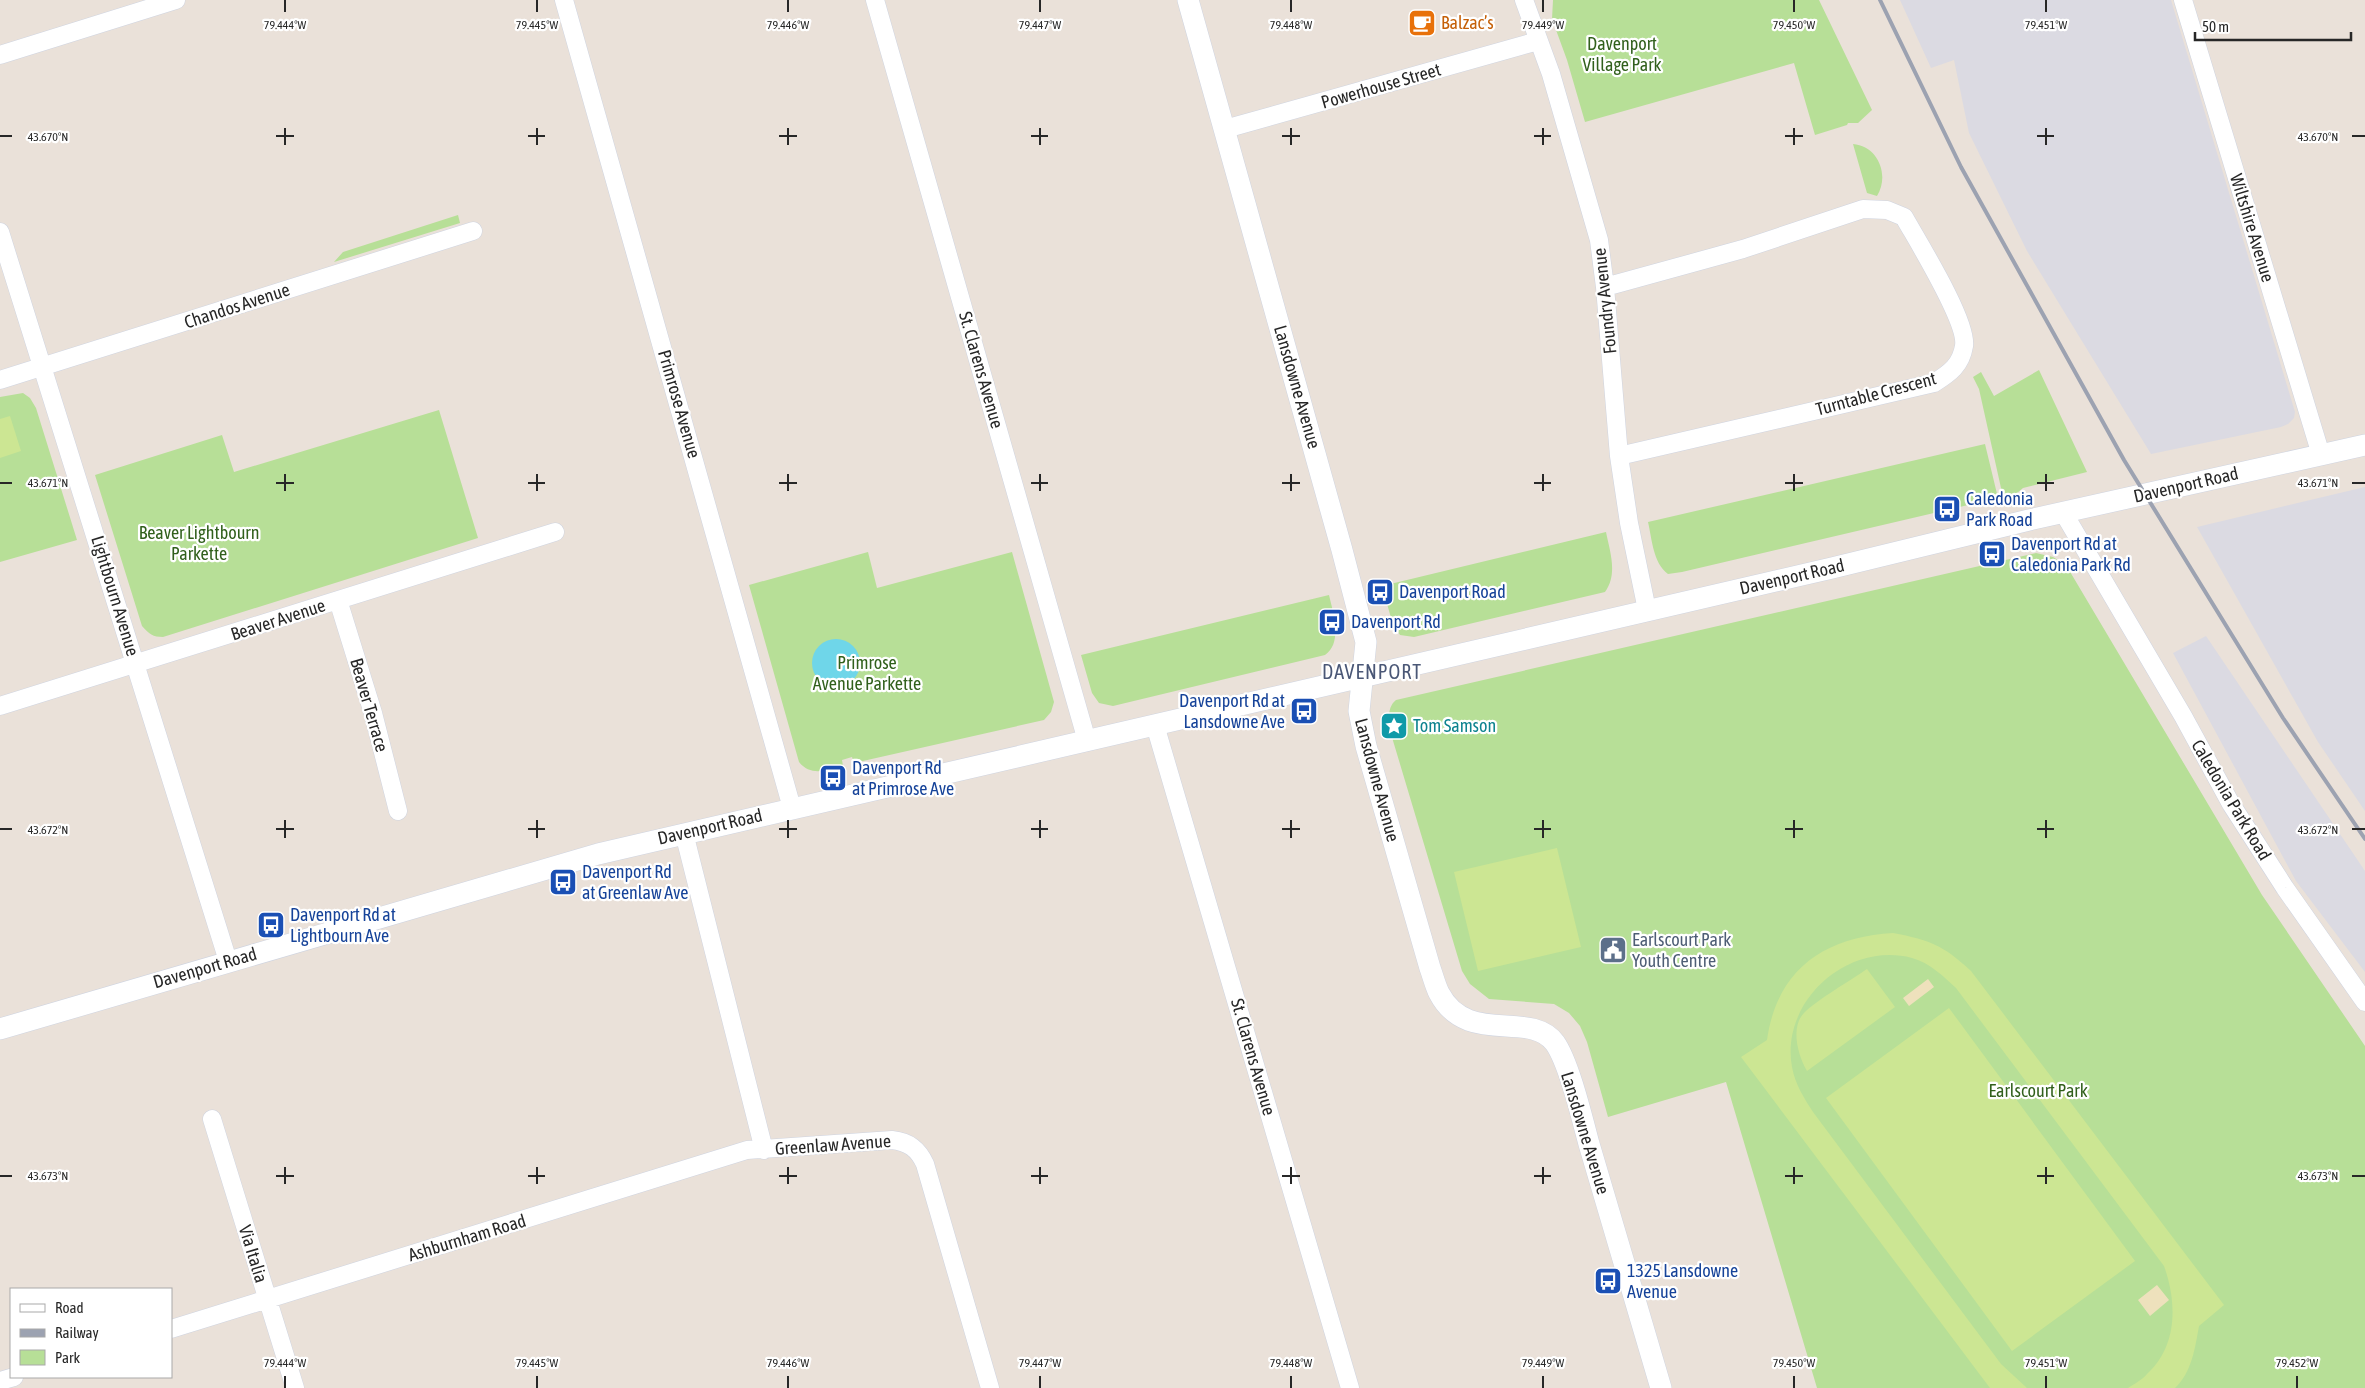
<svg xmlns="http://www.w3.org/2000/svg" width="2365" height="1388" font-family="'Asap Condensed',sans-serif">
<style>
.industrial{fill:#dbdae2}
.green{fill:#b7df97}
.sand{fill:#eee1bc}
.pitch{fill:#cce693}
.water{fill:#6fd6e9}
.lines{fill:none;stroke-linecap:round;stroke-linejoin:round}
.minor-casing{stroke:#cfd4e0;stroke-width:19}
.tertiary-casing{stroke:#cfd4e0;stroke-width:22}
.minor{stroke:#fff;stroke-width:18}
.tertiary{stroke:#fff;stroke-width:21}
.rail{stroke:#9ca2b1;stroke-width:4}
.ticks{fill:none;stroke:#272727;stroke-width:2}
.labels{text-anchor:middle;stroke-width:4.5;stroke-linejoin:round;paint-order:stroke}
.food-label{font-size:18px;fill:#c56008;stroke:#fff;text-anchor:start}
.park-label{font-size:18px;fill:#31601c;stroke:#fff}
.street-label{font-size:18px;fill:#272727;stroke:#fff}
.transit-label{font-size:18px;fill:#164399;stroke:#fff;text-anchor:start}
.culture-label{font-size:18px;fill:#0d838f;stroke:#fff;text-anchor:start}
.service-label{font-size:18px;fill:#4e5e75;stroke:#fff;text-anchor:start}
.quarter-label{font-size:20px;letter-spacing:1px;fill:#4a5776;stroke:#fff}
.ticks-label{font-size:12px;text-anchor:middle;fill:#272727;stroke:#fff;stroke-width:4.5;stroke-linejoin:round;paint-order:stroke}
</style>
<rect width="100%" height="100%" fill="#eae1d9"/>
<path class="industrial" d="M1900,0h271l124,412 -1,6 -6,6 -7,3 -130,27 -124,-203 -58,-118 -15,-73 -23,8z
M2365,487v324l-47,-69 -121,-215z
M2206,636l159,235v101l-69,-91 -123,-228z"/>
<path class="green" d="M1553,0h266l53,110 -14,13h-10l-1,2 -32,10 -21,-72 -209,59 -18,-62 -15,-41z
M1853,144c25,2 37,31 24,52l-10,-3z
M458,215l2,8 -126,39 9,-10z
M2039,370l48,102 -64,16 -6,5 -14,4 -24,-108 -6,-12 8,-5 13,24z
M23,393l7,5 6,10 41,132 -77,22v-165z
M439,410l39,128 -315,99c-10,0 -14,-3 -21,-11l-47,-151 127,-40 12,37z
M1985,444l13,54 -316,74 -14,2c-15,-11 -16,-35 -20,-52z
M1606,532c4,20 12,42 -1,60l-191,45 -14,-2 -7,-10 -11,-39z
M868,552l9,36 135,-36 42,150 -3,10 -7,8 -190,43 -2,-6 -10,3 1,6c-16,4 -32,11 -44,-4l-50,-177z
M2036,553l17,4 13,8 196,330 103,151v342h-548l-91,-306 -118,35 -21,-75 -7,-16 -11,-13 -15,-9 -65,-5 -19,-15 -8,-13 -71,-237c-2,-11 -5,-26 5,-34z
M1329,595c4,17 14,48 -4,60l-212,51 -14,-3 -7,-10 -11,-38z"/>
<path class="sand" d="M1928,979l6,8 -25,19 -6,-8z
M2157,1285l12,15 -19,16 -12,-16z"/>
<path class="pitch" d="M10,416l11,35 -21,7v-39z
M1557,848l24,99 -103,24 -24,-99z
M1893,933c37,7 50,12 78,38l253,334 -25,21c-4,22 -7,46 -24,62h-47c6,-4 14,-8 19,-14 31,-28 30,-72 17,-108l-208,-278c-13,-12 -26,-25 -44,-30 -65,-17 -132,44 -120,109 3,17 12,31 21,45l188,252 26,24h-37l-249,-331 26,-17c10,-71 58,-103 126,-107z
M1867,969l28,38 -88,64c-9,-15 -17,-44 -3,-58 14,-14 46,-32 63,-44z
M1949,1008l186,253 -123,90 -186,-253z"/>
<path class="water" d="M812 663a24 24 0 1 1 48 0a24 24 0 1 1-48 0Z"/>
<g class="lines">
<g class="minor-casing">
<path id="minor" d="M564,0l228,808
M875,0l212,741
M1524,0l27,74 48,166 6,47 14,169 10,67 18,87
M2183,0l138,455
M0,55l176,-55
M1225,129l313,-88
M0,232l228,729
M1605,287l138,-38 120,-40 24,1 17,7c14,25 64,105 60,129 -3,19 -14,27 -30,37l-315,73
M0,380l473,-149
M2063,512l120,204 48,88 54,84 80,114
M338,600l35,113 25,98
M0,706l555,-174
M1155,725l195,663
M684,833l80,317
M212,1119l83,269
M171,1329l576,-179 145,-10c17,2 26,9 33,24l65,224
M0,1381l14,-4"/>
</g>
<g class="tertiary-casing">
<path id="tertiary" d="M1188,0l154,550 24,92 -7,69 7,35 64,222c3,8 5,17 9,25 28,54 91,16 116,50 14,20 27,75 34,101 24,81 48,163 72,244
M0,1029l598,-175 1234,-286 197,-48 336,-75"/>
</g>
<use href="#minor" class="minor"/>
<use href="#tertiary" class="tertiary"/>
<path class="rail" d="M1880,0l81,167 163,293 159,258 82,121"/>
</g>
<path class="ticks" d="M285,0v12M537,0v12M788,0v12M1040,0v12M1291,0v12M1543,0v12M1794,0v12M2046,0v12M285,128v17M537,128v17M788,128v17M1040,128v17M1291,128v17M1543,128v17M1794,128v17M2046,128v17M0,136h12M276,136h18M528,136h17M779,136h18M1031,136h17M1282,136h18M1534,136h17M1785,136h18M2037,136h17M2352,136h13M285,474v17M537,474v17M788,474v17M1040,474v17M1291,474v17M1543,474v17M1794,474v17M2046,474v17M0,483h12M276,483h18M528,483h17M779,483h18M1031,483h17M1282,483h18M1534,483h17M1785,483h18M2037,483h17M2352,483h13M285,820v18M537,820v18M788,820v18M1040,820v18M1291,820v18M1543,820v18M1794,820v18M2046,820v18M0,829h12M276,829h18M528,829h17M779,829h18M1031,829h17M1282,829h18M1534,829h17M1785,829h18M2037,829h17M2352,829h13M285,1167v17M537,1167v17M788,1167v17M1040,1167v17M1291,1167v17M1543,1167v17M1794,1167v17M2046,1167v17M0,1176h12M276,1176h18M528,1176h17M779,1176h18M1031,1176h17M1282,1176h18M1534,1176h17M1785,1176h18M2037,1176h17M2352,1176h13M285,1376v12M537,1376v12M788,1376v12M1040,1376v12M1291,1376v12M1543,1376v12M1794,1376v12M2046,1376v12M2297,1376v12"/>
<defs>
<g id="cafe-square" transform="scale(1.4375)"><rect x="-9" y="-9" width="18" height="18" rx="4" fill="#e8710a" stroke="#fff"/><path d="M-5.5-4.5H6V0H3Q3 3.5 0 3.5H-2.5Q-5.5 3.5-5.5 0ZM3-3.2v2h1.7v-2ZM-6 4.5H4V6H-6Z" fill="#fff"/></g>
<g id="bus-square" transform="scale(1.4375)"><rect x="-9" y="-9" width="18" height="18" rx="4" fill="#1a4fb4" stroke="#fff"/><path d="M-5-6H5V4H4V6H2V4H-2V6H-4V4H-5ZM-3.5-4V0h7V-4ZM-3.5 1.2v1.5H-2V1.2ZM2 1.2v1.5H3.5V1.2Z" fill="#fff"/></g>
<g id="sight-square" transform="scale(1.4375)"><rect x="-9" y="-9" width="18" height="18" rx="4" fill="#0f9aa8" stroke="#fff"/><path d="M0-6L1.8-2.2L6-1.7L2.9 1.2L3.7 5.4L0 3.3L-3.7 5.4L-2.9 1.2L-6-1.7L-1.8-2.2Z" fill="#fff"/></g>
<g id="civic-square" transform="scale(1.4375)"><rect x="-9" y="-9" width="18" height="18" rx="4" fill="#5c6f8a" stroke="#fff"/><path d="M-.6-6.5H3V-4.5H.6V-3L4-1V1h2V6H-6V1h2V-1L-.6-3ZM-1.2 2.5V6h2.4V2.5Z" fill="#fff"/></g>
</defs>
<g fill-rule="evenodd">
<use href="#cafe-square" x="1422" y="23"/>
<use href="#bus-square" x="1947" y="509"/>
<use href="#bus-square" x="1992" y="554"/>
<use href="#bus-square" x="1380" y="592"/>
<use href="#bus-square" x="1332" y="622"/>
<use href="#bus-square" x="1304" y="711"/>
<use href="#sight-square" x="1394" y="726"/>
<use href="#bus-square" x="833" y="778"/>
<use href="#bus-square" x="563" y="882"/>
<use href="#bus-square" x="271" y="925"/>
<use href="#civic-square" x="1613" y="950"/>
<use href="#bus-square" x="1608" y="1281"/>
</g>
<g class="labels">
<g class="food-label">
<text x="1441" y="29">Balzac’s</text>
</g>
<g class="park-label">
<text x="1622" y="50">Davenport<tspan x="1622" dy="21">Village Park</tspan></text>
<text x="199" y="539">Beaver Lightbourn<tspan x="199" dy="21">Parkette</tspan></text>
<text x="867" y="669">Primrose<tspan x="867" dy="21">Avenue Parkette</tspan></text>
<text x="2038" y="1097">Earlscourt Park</text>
</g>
<g class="street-label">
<text transform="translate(1381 86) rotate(-16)" y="6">Powerhouse Street</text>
<text transform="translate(2252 228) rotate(73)" y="6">Wiltshire Avenue</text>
<text transform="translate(1605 301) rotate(-96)" y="6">Foundry Avenue</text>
<text transform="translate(237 306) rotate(-18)" y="6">Chandos Avenue</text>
<text transform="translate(981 370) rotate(74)" y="6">St. Clarens Avenue</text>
<text transform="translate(1297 387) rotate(74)" y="6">Lansdowne Avenue</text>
<text transform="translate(1876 394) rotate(-15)" y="6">Turntable Crescent</text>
<text transform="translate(679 404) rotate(74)" y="6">Primrose Avenue</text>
<text transform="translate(2186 485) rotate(-13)" y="6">Davenport Road</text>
<text transform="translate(1792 577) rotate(-13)" y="6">Davenport Road</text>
<text transform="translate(115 596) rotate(73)" y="6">Lightbourn Avenue</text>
<text transform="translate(278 620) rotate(-18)" y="6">Beaver Avenue</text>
<text transform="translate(369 705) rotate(74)" y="6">Beaver Terrace</text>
<text transform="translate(1377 780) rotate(75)" y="6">Lansdowne Avenue</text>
<text transform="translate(2231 800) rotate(59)" y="6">Caledonia Park Road</text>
<text transform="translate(710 827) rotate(-13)" y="6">Davenport Road</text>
<text transform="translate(205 968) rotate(-16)" y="6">Davenport Road</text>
<text transform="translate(1253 1057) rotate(74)" y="6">St. Clarens Avenue</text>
<text transform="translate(1585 1133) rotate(73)" y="6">Lansdowne Avenue</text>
<text transform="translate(833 1145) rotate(-4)" y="6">Greenlaw Avenue</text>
<text transform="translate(467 1238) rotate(-17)" y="6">Ashburnham Road</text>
<text transform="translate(253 1254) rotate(73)" y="6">Via Italia</text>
</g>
<g class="transit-label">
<text x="1966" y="505">Caledonia<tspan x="1966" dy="21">Park Road</tspan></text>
<text x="2011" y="550">Davenport Rd at<tspan x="2011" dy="21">Caledonia Park Rd</tspan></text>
<text x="1399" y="598">Davenport Road</text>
<text x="1351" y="628">Davenport Rd</text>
<text x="1285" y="707" text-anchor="end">Davenport Rd at<tspan x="1285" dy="21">Lansdowne Ave</tspan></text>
<text x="852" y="774">Davenport Rd<tspan x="852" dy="21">at Primrose Ave</tspan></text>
<text x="582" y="878">Davenport Rd<tspan x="582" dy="21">at Greenlaw Ave</tspan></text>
<text x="290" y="921">Davenport Rd at<tspan x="290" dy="21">Lightbourn Ave</tspan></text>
<text x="1627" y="1277">1325 Lansdowne<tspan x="1627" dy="21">Avenue</tspan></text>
</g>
<g class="culture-label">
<text x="1413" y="732">Tom Samson</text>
</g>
<g class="service-label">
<text x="1632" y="946">Earlscourt Park<tspan x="1632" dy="21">Youth Centre</tspan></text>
</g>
<g class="quarter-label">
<text x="1372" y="679">DAVENPORT</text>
</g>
</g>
<g class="ticks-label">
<text x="285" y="29">79.444°W</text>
<text x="537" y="29">79.445°W</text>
<text x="788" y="29">79.446°W</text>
<text x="1040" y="29">79.447°W</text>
<text x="1291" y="29">79.448°W</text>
<text x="1543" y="29">79.449°W</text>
<text x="1794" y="29">79.450°W</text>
<text x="2046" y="29">79.451°W</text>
<text x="2318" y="141">43.670°N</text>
<text x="48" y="141">43.670°N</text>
<text x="2318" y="487">43.671°N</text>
<text x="48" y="487">43.671°N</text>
<text x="2318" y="834">43.672°N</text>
<text x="48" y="834">43.672°N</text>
<text x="2318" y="1180">43.673°N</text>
<text x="48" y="1180">43.673°N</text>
<text x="285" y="1367">79.444°W</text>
<text x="537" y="1367">79.445°W</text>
<text x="788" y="1367">79.446°W</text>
<text x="1040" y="1367">79.447°W</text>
<text x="1291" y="1367">79.448°W</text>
<text x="1543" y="1367">79.449°W</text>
<text x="1794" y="1367">79.450°W</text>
<text x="2046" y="1367">79.451°W</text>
<text x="2297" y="1367">79.452°W</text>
</g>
<rect x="10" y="1288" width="162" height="90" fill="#ffffff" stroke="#a9a9a9"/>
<rect x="20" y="1304" width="25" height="8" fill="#ffffff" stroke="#a9a9a9"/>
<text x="55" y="1313" font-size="15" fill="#272727">Road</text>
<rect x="20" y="1329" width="25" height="8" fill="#9ca2b1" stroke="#a9a9a9"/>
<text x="55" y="1338" font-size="15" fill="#272727">Railway</text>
<rect x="20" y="1350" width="25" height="15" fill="#b7df97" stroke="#a9a9a9"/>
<text x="55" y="1363" font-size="15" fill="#272727">Park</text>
<path d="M2195 32v8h156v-8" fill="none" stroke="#272727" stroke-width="2.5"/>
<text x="2202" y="32" font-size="15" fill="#272727" stroke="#ffffff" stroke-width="4" paint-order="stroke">50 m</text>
</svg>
